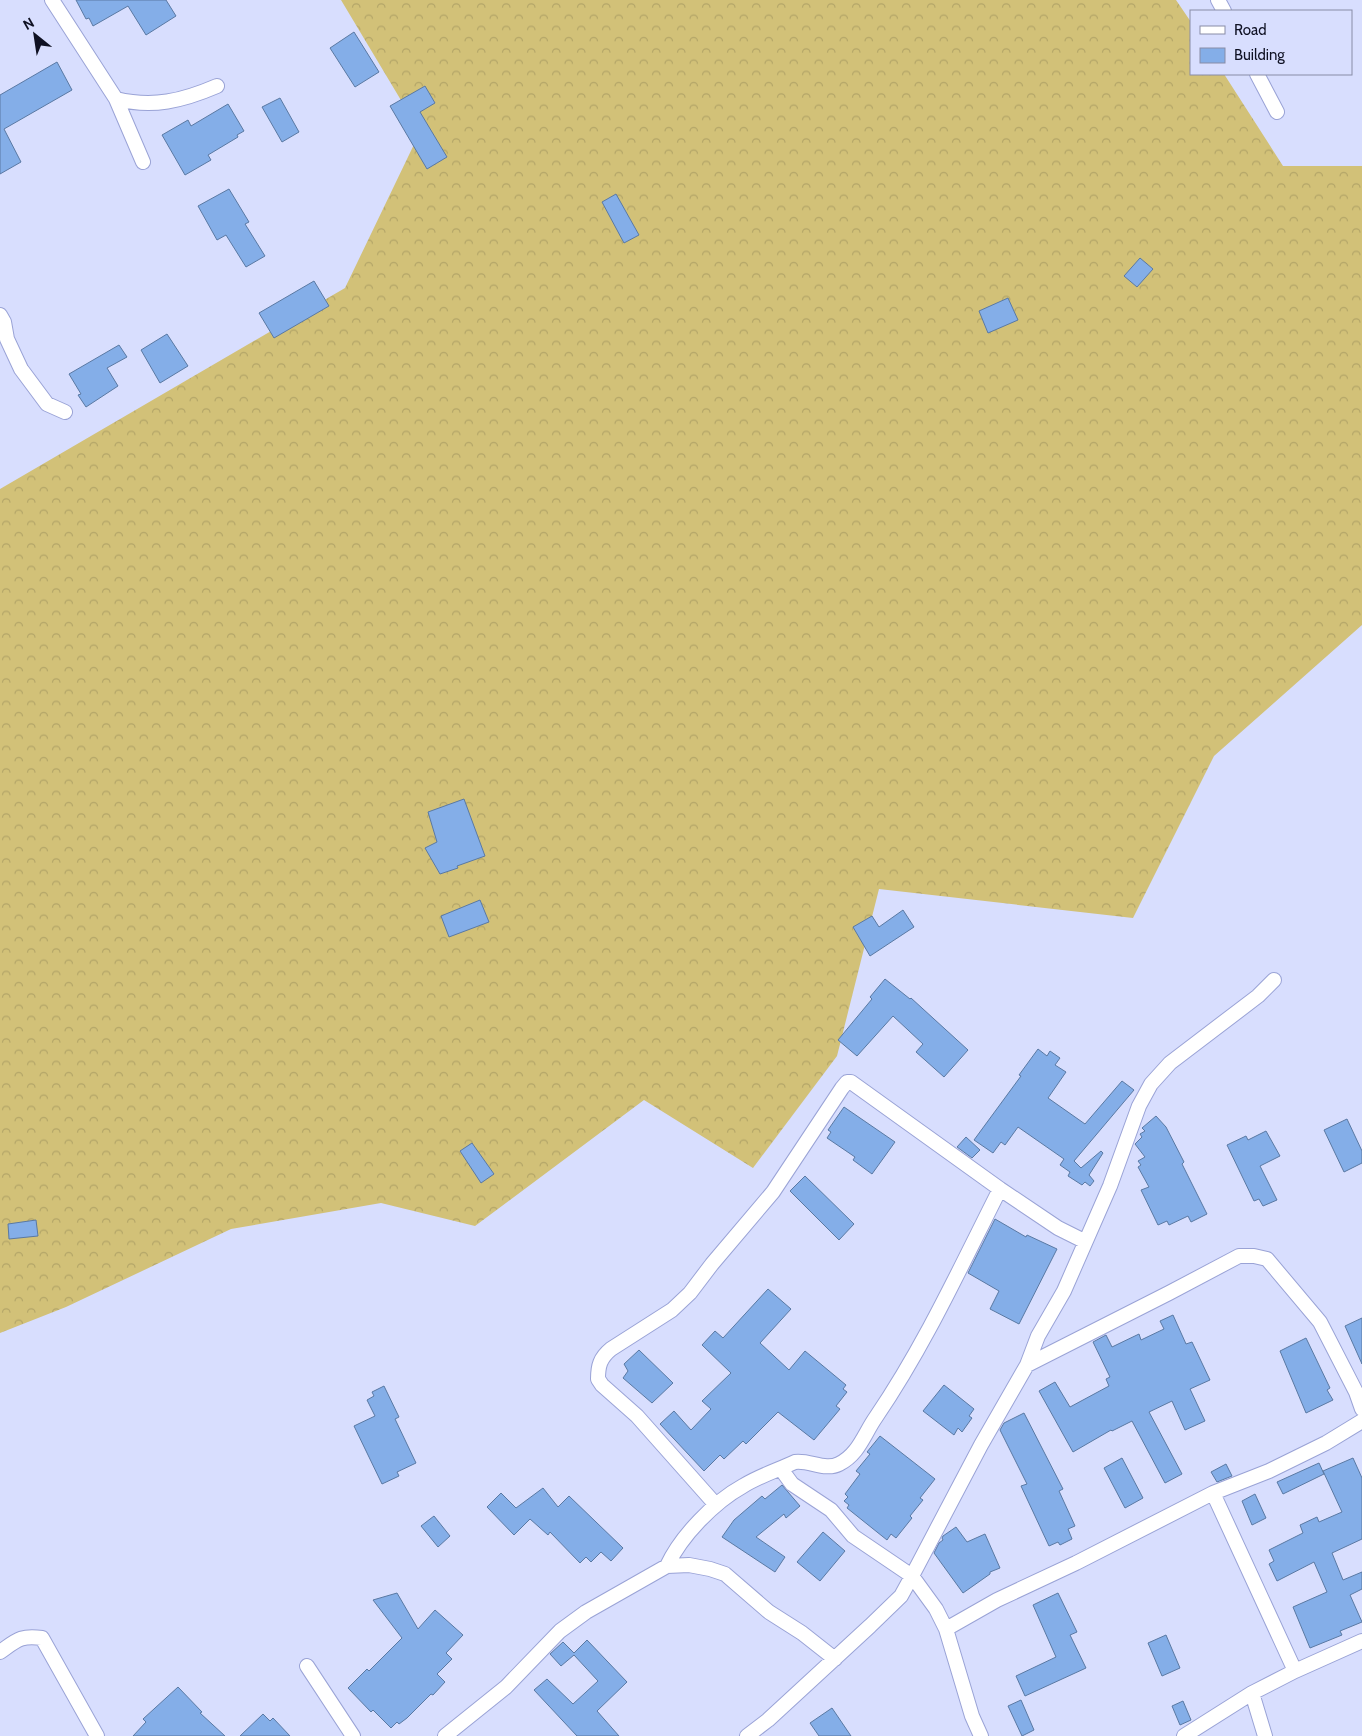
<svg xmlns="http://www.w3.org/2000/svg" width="1362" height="1736" font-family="Cabin,sans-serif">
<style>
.forest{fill:url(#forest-crowns)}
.building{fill:#84aee8;stroke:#5a79a3}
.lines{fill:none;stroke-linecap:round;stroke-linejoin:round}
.street-casing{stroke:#9aa3d6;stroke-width:16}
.street{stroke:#fff;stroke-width:14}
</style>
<defs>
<pattern id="forest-crowns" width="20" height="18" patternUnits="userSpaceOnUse" patternTransform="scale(1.25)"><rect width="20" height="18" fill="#d2c178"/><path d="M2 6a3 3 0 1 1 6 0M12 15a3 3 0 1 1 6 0" fill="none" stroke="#b3a568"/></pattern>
</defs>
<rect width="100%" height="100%" fill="#d8defe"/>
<path class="forest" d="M341,0h835l15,22v52h33l59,92h79v459l-148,131 -81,162 -254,-29 -42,167 -84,112 -109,-68 -169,126 -94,-23 -150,26 -165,78 -66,26v-844l345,-201 75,-156z"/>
<path class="building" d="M76,0h90l10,16 -30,19 -18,-29 -35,20 -4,-8 -3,1z
M354,32l25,40 -24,15 -25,-39z
M57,62l15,28 -68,39 17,33 -21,12v-79z
M425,86l10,17 -15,9 27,45 -20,12 -37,-63z
M280,98l19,34 -17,10 -20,-35z
M228,104l16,27 -7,4 1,2 -30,18 3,5 -26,15 -23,-40 26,-15 3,6z
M229,189l20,33 -4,2 20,32 -19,11 -20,-32 -9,5 -19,-34z
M616,194l23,41 -15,8 -22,-41z
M1140,258l13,11 -16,18 -13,-11z
M314,281l15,25 -55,32 -15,-25z
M1008,298l10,22 -30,13 -9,-22z
M167,334l21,32 -28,17 -19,-33z
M119,345l8,12 -20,11 11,18 -32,21 -8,-12 3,-1 -12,-20z
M464,799l21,57 -28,10 1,2 -18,6 -15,-26 12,-6 -9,-30z
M480,900l9,22 -40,15 -8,-21z
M903,910l11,17 -44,29 -17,-29 19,-11 7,11z
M885,979l25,20 1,-1 57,52 -24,27 -28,-25 7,-8 -30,-28 -36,40 -19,-16 34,-41 -2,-2z
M1038,1049l9,7 3,-5 10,7 -5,7 11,7 -18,26 37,26 37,-43 12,9 -60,71 7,7 20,-17 2,2 -14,22 5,6 -4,5 -5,-4 -3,3 -14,-9 2,-4 -10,-7 4,-6 -46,-32 -13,18 -4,-3 -8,11 -19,-13 47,-64 -2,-1z
M844,1107l51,35 -23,32 -19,-14 2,-3 -28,-19 4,-6 -3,-2z
M1156,1116l10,11 18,35 -2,2 25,50 -16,8 -3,-6 -19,9 -2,-4 -9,4 -17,-35 8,-3 -11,-20 3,-2 -3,-4 7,-4 -10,-13 7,-7 -2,-3 5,-3 -3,-3z
M1347,1119l15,32v12l-18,9 -20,-42z
M1266,1131l14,25 -20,10 17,34 -14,6 -4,-7 -5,2 -27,-56 19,-9 2,4z
M966,1137l14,13 -8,8 -15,-11z
M472,1143l22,31 -13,9 -21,-32z
M805,1176l49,48 -15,16 -49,-49z
M995,1219l31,18 1,-2 30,14 -38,75 -29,-15 9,-18 -31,-18z
M36,1220l2,16 -29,3 -1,-15z
M768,1289l23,20 -31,34 29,27 16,-19 41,34 -3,4 4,3 -11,14 4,3 -26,31 -36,-28 -32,32 -3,-3 -19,18 -4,-4 -16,16 -44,-47 14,-13 17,19 20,-21 -9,-8 29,-28 -29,-28 13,-14 8,7z
M1173,1315l13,29 6,-2 18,38 -20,9 15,32 -20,9 -13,-29 -23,11 33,62 -17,9 -33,-62 -20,10 -1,-1 -38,22 -34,-61 16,-9 15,25 39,-21 -3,-7 4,-2 -17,-35 13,-7 6,12 27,-13 2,6 23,-11 -4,-8z
M1362,1318v46l-17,-38z
M1306,1338l24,50 -3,2 6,10 -27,13 -26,-62z
M639,1350l34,33 -21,20 -29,-25 5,-7 -4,-7z
M944,1385l30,24 -5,7 3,2 -10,14 -4,-4 -4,7 -31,-24z
M384,1386l15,31 -4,2 21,44 -19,9 2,4 -17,8 -28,-58 21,-10 -8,-16 7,-4 -2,-4z
M1024,1413l39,76 -4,2 16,35 -7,3 4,10 -12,6 -2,-3 -9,4 -28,-60 6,-2 -27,-54 4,-7z
M880,1436l55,43 -15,19 3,2 -13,16 2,2 -16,20 -5,-4 -4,6 -40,-32 2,-3 -5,-4 4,-4 -3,-3 15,-20 -4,-3 14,-17 -3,-2z
M1122,1458l21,40 -18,10 -21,-40z
M1353,1458l9,20v61l-30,14 11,27 19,-8v17l-12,6 12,27 -22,9 2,4 -32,13 -17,-41 34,-15 -13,-30 -37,19 -8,-17 5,-3 -5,-11 34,-17 -3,-8 17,-8 2,5 23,-10 -19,-41z
M1319,1463l5,11 -41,20 -6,-12z
M1226,1464l6,12 -15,6 -6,-10z
M782,1485l18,21 -14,12 -2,-4 -28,23 29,20 -10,15 -53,-35 12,-17 28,-24 3,3z
M543,1488l15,19 11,-11 54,52 -12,13 -10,-9 -10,10 -5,-5 -6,6 -30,-31 -2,3 -18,-16 -16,16 -27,-28 14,-14 15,15z
M1255,1494l11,24 -14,7 -10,-24z
M434,1516l16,20 -12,11 -17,-21z
M956,1527l11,15 18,-8 15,34 -10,4v2l-27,19 -29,-40 5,-10 4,-3 -1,-2 1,-2z
M823,1532l22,19 -25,30 -23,-19z
M397,1593l21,36 17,-19 28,25 -17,18 6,6 -15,15 8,8 -12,13 -2,-1 -24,24 -8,6 -2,-2 -6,6 -18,-18 -2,2 -23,-24 19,-19 2,2 33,-33 -29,-38z
M1058,1593l19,39 -7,3 16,33 -61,28 -9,-20 40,-19 -23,-52z
M1166,1635l14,33 -18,8 -14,-33z
M587,1640l40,42 -30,29 22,25h-42l-43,-46 13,-11 26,25 25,-23 -24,-26 -13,11 -11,-12 13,-12 11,11z
M178,1687l24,25 -2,1 25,23h-92l13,-14 -3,-3z
M1021,1700l13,30 -12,6 -14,-30z
M1183,1701l8,19 -11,5 -8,-19z
M832,1708l19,28h-32l-9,-13z
M263,1714l7,7 3,-3 17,18h-50z"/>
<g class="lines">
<g class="street-casing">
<path id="street" d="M52,0l64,99 27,63
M1218,0l6,11
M1257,74l20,38
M116,99c37,9 66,2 101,-13
M0,315l4,7 3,17 14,30 26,35 18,8
M1027,1365l142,-72 70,-37h15l13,3 53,63 36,70 6,17
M781,1469l11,15 39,26 22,26 59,40 24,33 10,20 26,87 9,20
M1213,1493l82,178
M716,1505l-79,-89 -35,-31 -4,-6c0,-13 2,-21 13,-30l61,-39 18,-17 22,-29 61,-72 69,-104 5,-6h4l149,107 58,39 26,13
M667,1566c14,-30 47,-64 76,-80 16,-10 35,-16 52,-24 15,-2 30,9 44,2 20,-10 25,-30 37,-47 49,-72 85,-151 124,-228
M946,1629l51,-29 79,-37 137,-70 56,-22 57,-28 36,-22
M0,1652c17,-12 21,-17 42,-14l55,98
M307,1666l46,70
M1252,1693l13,43
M445,1736l61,-49 54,-56 26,-19 81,-46 22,-1 21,4 15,5 44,38 33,21 33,26
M747,1736l21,-16 102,-94 31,-30 11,-20 69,-131 46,-80 11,-29 26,-45 46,-105 29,-80 12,-22 19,-21 88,-67 16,-16
M1184,1736l68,-43 43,-22 67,-30"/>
</g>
<use href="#street" class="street"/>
</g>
<rect x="1190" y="10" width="162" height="65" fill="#d8defe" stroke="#888ca6"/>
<rect x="1200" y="26" width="25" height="8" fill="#ffffff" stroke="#888ca6"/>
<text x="1234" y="35" font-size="15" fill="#0f1123">Road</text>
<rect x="1200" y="48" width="25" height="15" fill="#84aee8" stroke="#888ca6"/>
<text x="1234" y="60" font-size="15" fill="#0f1123">Building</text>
<g transform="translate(35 35) rotate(330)" stroke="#d8defe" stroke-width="4" paint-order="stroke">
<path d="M0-4L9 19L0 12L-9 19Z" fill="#0f1123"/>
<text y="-8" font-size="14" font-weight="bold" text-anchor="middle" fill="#0f1123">N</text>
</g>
</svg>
